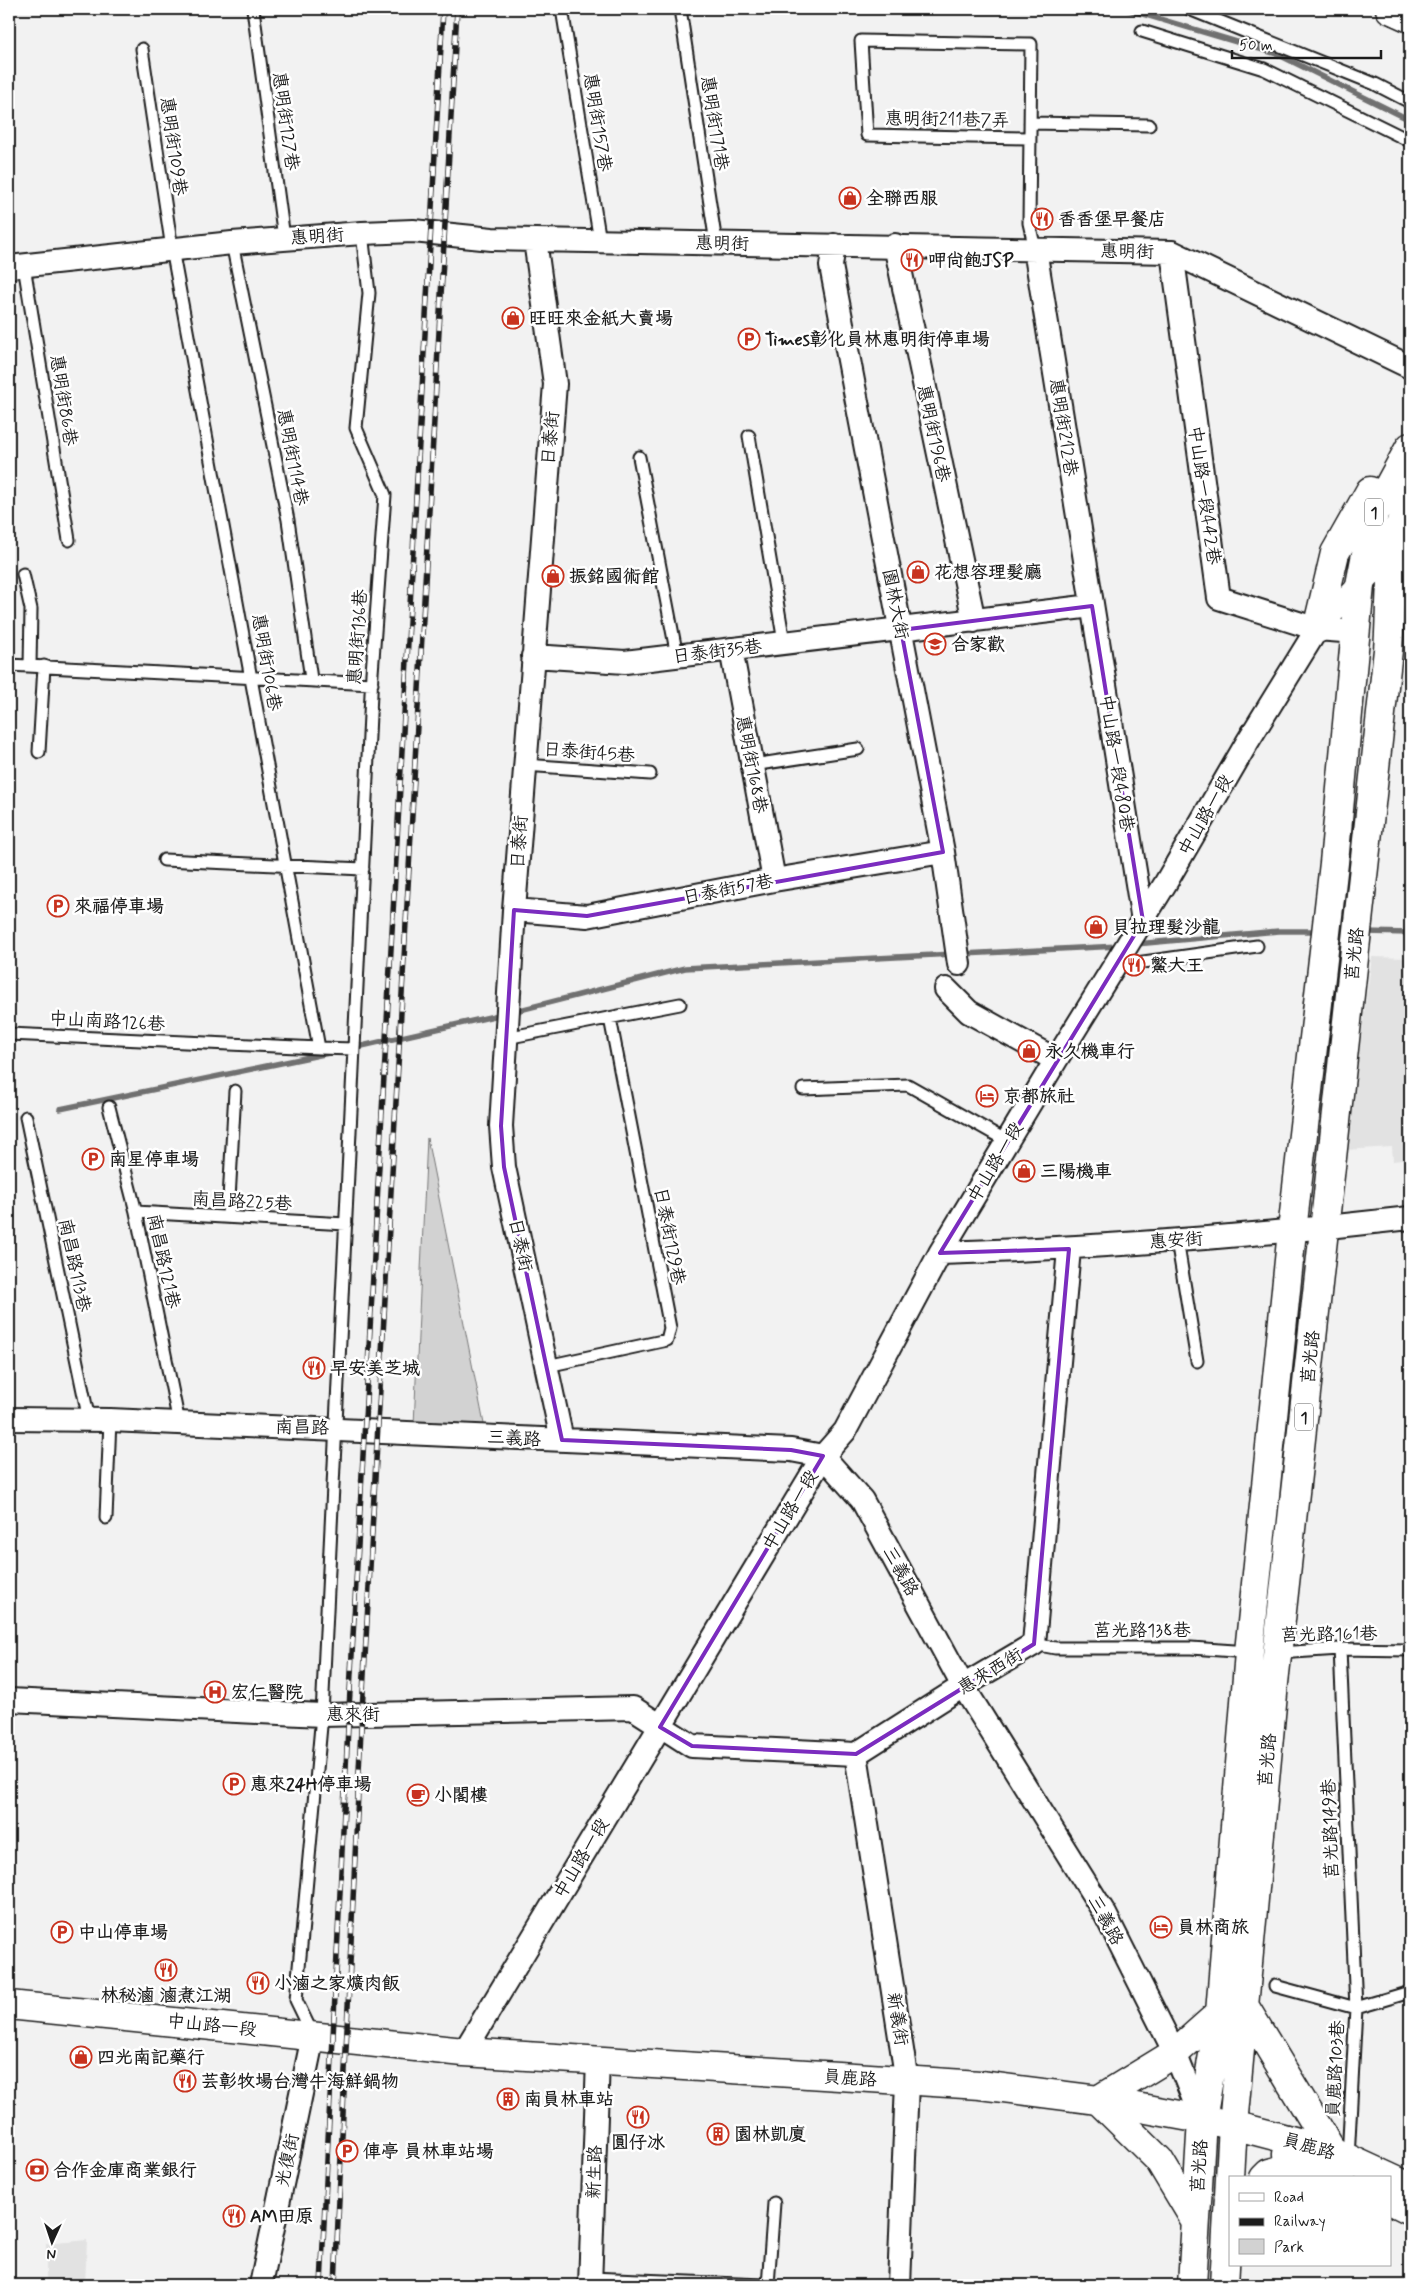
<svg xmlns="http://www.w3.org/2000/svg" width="1419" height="2294" font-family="Mynerve,'LXGW WenKai TC',sans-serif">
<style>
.built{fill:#e2e2e2}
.green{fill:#d2d2d2;stroke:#777}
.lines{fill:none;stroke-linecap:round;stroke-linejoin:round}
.stream{stroke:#707070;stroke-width:5.5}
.lane-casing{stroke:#1c1c1c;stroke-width:15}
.street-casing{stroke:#1c1c1c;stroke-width:26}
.secondary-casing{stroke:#1c1c1c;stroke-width:31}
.primary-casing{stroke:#1c1c1c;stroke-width:31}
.lane{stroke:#fff;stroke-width:11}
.street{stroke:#fff;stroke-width:22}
.secondary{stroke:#fff;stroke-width:28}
.primary{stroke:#fff;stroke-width:28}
.rail-casing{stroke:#1c1c1c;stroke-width:5.5}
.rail{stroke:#fff;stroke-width:4;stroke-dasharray:11;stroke-linecap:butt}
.marked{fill:none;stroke:#7b2cbf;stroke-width:4;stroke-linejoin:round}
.labels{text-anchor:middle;stroke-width:5;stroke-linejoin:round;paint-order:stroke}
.shield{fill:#fff;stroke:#606060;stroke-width:1}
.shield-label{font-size:16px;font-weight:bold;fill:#1c1c1c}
.street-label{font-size:18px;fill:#1c1c1c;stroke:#fff}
.poi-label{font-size:18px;font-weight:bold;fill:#1c1c1c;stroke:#fff;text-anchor:start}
</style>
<rect width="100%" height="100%" fill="#f2f2f2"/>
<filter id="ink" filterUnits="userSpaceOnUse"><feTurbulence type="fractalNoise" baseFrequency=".02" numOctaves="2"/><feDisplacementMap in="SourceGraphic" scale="10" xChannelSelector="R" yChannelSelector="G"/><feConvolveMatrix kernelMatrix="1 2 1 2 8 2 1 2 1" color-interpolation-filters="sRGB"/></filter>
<g filter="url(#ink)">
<path class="built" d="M1372,957l38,1v201l-17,2 -1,-14 -47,3z
M87,2240l-2,45h-39v-41z"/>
<path class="green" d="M427,1138l58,291 -71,-4z"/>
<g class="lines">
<path class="stream" d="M1126,9l151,45 133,66
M1365,932l45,1
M1136,944l143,-13h39
M963,954l156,-8
M512,1012l173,-44 269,-14
M353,1048l150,-34
M60,1109l269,-56"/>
<g class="lane-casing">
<path id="lane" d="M253,9l31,229
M562,9l38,232
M680,9l36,234
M1189,9l186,75 35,18
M1142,31l122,38 146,72
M142,49l30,200 147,799 35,1
M1030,123l119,2
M1030,138l-163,-3 -6,-94 170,3 -2,179 6,26
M232,243l56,277 23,159
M24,266l45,274
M749,436l35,206
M639,457l38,199
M23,574l8,35 -1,57
M9,665l363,19
M39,752l5,-86
M525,765l125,9
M753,765l105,-16
M164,860l199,9
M1115,966l142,-20
M9,1034l310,14
M506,1038l174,-34
M803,1089l105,-4 99,56
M109,1107l27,105 43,211
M26,1117l63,303
M136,1212l210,12
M228,1217l7,-126
M1177,1240l20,121
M547,1366l120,-26 3,-12 -60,-310
M106,1518l4,-98
M1034,1644l21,4h136l58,4
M1340,1649l16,359 -8,150
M1278,1653l62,-4 70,1
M1275,1986l81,22
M1356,2008l54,-16
M313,2035l-17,-35 26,-285 50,-1042 13,-178 -29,-67 13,-135 -7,-60
M590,2278l174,7
M768,2285l6,-82"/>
</g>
<g class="street-casing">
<path id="street" d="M535,240l20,144 -41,526 -13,216 3,41 58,273
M834,245l-3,21 112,586 16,112
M895,245l79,376
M1035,249l108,672
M1172,252l47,346 98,31 39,3
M9,267l223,-24 130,-10 51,-2 79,8 43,1 637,12 238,115
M731,649l43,231
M533,656l92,6 467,-56
M514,910l73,6 187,-36 169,-28
M946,989l23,23 87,48
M940,1253c157,-5 314,-17 470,-35
M9,1419l101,1 681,30 32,6 39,44 101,186 142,228 70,139 27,67
M9,1700l313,15 311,-7 59,38 164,8 107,-68 71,-42 35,-395
M856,1754l51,328 -8,203
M464,2052l359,-596 22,-25 95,-178 116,-193 109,-176 83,-143 69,-112 77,-80
M261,2285l52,-249
M590,2285l8,-225"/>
</g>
<g class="secondary-casing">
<path id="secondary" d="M1390,9l20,9
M9,2005l455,47 516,33 118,15 135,25 99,26 78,36
M1098,2100l77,-47 45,-40
M1287,2154l54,24
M1264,2178l5,-5 40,-10
M1390,2200l20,10"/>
</g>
<g class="primary-casing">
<path id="primary" d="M1317,629l18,-76 35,-62
M1245,2007l87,144
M1098,2100l61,60 36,60
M1192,2285l10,-165 18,-107 29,-361 43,-421 42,-368 26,-278 14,-72 36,-66
M1224,2285l9,-160 41,-442 114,-1033c4,-48 -2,-105 22,-149"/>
</g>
<use href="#lane" class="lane"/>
<use href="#street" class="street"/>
<use href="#secondary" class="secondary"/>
<use href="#primary" class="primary"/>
<g class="rail-casing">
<path id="rail" d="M321,2285l27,-558 95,-1718
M335,2285l26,-556 96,-1720"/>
</g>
<use href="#rail" class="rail"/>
</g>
</g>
<path class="marked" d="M1092,606l51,315 -203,332 129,-4 -35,395 -178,110 -164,-8 -32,-19 163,-271 -32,-6 -229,-10 -58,-273 -3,-41 13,-216 73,6 356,-64 -42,-222z"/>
<defs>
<g id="shop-ring" transform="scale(1.125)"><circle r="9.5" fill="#fff" stroke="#c8321e" stroke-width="1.5"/><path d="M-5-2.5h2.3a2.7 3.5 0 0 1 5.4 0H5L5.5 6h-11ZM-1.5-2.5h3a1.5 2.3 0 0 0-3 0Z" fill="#c8321e"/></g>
<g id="restaurant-ring" transform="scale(1.125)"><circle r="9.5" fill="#fff" stroke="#c8321e" stroke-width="1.5"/><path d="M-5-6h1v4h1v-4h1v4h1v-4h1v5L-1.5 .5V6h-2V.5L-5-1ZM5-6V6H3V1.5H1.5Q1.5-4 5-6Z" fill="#c8321e"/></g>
<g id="parking-ring" transform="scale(1.125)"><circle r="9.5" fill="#fff" stroke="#c8321e" stroke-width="1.5"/><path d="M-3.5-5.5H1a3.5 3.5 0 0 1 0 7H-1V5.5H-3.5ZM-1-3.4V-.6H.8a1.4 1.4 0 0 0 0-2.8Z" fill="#c8321e"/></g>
<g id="school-ring" transform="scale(1.125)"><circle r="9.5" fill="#fff" stroke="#c8321e" stroke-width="1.5"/><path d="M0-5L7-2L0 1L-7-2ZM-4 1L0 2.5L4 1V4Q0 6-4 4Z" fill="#c8321e"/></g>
<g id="hotel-ring" transform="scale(1.125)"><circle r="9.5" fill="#fff" stroke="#c8321e" stroke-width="1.5"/><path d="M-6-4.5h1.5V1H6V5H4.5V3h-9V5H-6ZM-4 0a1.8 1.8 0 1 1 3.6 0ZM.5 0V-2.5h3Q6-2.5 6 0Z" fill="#c8321e"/></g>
<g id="hospital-ring" transform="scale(1.125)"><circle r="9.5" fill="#fff" stroke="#c8321e" stroke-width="1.5"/><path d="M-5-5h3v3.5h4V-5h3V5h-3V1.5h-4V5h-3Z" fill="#c8321e"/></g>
<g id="cafe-ring" transform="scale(1.125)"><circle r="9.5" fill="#fff" stroke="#c8321e" stroke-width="1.5"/><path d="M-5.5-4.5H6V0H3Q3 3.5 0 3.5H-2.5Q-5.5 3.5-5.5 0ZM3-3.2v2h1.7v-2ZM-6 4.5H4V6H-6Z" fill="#c8321e"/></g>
<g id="building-ring" transform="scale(1.125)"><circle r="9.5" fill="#fff" stroke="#c8321e" stroke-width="1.5"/><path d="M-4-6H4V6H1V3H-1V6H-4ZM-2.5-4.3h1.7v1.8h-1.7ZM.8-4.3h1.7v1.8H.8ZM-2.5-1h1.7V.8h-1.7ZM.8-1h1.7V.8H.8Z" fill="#c8321e"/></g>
<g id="bank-ring" transform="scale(1.125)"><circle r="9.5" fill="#fff" stroke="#c8321e" stroke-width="1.5"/><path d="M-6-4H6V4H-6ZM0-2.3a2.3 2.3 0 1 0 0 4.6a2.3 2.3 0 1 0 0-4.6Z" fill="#c8321e"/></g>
</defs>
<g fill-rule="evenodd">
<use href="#shop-ring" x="850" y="198"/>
<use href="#restaurant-ring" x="1042" y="219"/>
<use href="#restaurant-ring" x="912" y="260"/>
<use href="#shop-ring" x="513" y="318"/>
<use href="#parking-ring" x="749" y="339"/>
<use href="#shop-ring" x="918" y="572"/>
<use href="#shop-ring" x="553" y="576"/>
<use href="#school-ring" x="935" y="644"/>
<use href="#parking-ring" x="58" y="906"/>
<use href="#shop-ring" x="1096" y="927"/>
<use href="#restaurant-ring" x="1134" y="965"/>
<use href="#shop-ring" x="1029" y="1051"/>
<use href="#hotel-ring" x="987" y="1096"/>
<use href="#parking-ring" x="93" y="1159"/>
<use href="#shop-ring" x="1024" y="1171"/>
<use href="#restaurant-ring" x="314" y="1368"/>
<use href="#hospital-ring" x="215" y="1692"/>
<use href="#parking-ring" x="234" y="1784"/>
<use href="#cafe-ring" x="418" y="1795"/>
<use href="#hotel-ring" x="1161" y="1927"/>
<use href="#parking-ring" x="62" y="1932"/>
<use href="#restaurant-ring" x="166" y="1970"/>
<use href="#restaurant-ring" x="258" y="1983"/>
<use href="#shop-ring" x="81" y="2057"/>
<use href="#restaurant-ring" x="185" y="2081"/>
<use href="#building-ring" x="508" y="2099"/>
<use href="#restaurant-ring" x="638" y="2117"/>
<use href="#building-ring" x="718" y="2134"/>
<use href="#parking-ring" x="347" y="2151"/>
<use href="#bank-ring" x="37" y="2170"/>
<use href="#restaurant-ring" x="234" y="2216"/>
</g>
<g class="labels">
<g class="shield">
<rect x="1365" y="498.5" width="18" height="27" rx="4"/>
<rect x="1295" y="1403.5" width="18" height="27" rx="4"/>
</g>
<g class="shield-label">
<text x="1374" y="518">1</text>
<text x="1304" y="1423">1</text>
</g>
<g class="street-label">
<text transform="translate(947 119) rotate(1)" y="6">惠明街211巷7弄</text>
<text transform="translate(286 121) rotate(82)" y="6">惠明街127巷</text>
<text transform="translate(598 122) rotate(81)" y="6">惠明街157巷</text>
<text transform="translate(715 123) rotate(81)" y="6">惠明街171巷</text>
<text transform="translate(174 146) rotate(82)" y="6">惠明街109巷</text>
<text transform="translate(317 236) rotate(-4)" y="6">惠明街</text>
<text transform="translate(722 243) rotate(1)" y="6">惠明街</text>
<text transform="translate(1127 251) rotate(1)" y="6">惠明街</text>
<text transform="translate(64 400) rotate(81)" y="6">惠明街86巷</text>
<text transform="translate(1064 427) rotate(81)" y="6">惠明街212巷</text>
<text transform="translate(934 433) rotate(78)" y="6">惠明街196巷</text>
<text transform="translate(550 438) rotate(-85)" y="6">日泰街</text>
<text transform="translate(293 457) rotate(79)" y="6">惠明街114巷</text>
<text transform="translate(1205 495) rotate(82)" y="6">中山路一段442巷</text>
<text transform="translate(896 604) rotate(79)" y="6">園林大街</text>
<text transform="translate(357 637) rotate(-86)" y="6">惠明街136巷</text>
<text transform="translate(717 651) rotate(-7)" y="6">日泰街35巷</text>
<text transform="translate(267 662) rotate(80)" y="6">惠明街106巷</text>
<text transform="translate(589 752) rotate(4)" y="6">日泰街45巷</text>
<text transform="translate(1117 763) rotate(81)" y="6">中山路一段480巷</text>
<text transform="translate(752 764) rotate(79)" y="6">惠明街168巷</text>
<text transform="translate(1205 815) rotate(-60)" y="6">中山路一段</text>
<text transform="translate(519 842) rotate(-86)" y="6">日泰街</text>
<text transform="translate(728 889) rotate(-11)" y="6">日泰街57巷</text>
<text transform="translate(1354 954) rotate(-84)" y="6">莒光路</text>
<text transform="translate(107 1021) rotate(3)" y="6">中山南路126巷</text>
<text transform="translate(995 1162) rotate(-59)" y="6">中山路一段</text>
<text transform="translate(242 1201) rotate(3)" y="6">南昌路225巷</text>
<text transform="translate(670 1236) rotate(79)" y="6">日泰街129巷</text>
<text transform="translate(1176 1240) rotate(-4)" y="6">惠安街</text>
<text transform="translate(521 1245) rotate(78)" y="6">日泰街</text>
<text transform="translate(164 1261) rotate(78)" y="6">南昌路121巷</text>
<text transform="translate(75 1265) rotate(78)" y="6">南昌路113巷</text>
<text transform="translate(1310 1357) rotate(-84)" y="6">莒光路</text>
<text transform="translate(302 1427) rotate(1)" y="6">南昌路</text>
<text transform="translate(514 1438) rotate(3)" y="6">三義路</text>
<text transform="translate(790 1510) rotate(-59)" y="6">中山路一段</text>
<text transform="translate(901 1571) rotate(61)" y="6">三義路</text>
<text x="1142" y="1636">莒光路138巷</text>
<text transform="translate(1329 1634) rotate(-1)" y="6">莒光路161巷</text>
<text transform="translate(990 1671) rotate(-31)" y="6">惠來西街</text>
<text x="353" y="1720">惠來街</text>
<text transform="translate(1267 1760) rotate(-85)" y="6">莒光路</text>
<text transform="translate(1330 1829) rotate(-92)" y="6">莒光路149巷</text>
<text transform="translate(581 1858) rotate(-59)" y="6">中山路一段</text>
<text transform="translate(1106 1920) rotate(61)" y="6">三義路</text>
<text transform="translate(898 2019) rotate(81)" y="6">新義街</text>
<text transform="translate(212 2025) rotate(6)" y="6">中山路一段</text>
<text transform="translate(1335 2069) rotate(-87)" y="6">員鹿路103巷</text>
<text transform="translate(850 2078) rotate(4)" y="6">員鹿路</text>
<text transform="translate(1309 2146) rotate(16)" y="6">員鹿路</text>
<text transform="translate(287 2160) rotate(-78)" y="6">光復街</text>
<text transform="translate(1199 2166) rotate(-86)" y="6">莒光路</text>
<text transform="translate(594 2172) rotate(-88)" y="6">新生路</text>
</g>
<g class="poi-label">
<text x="866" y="204">全聯西服</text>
<text x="1058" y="225">香香堡早餐店</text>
<text x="928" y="266">呷尚飽JSP</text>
<text x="529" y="324">旺旺來金紙大賣場</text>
<text x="765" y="345">Times彰化員林惠明街停車場</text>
<text x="934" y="578">花想容理髮廳</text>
<text x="569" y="582">振銘國術館</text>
<text x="951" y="650">合家歡</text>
<text x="74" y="912">來福停車場</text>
<text x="1112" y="933">貝拉理髮沙龍</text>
<text x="1150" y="971">鱉大王</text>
<text x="1045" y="1057">永久機車行</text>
<text x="1003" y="1102">京都旅社</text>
<text x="109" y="1165">南星停車場</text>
<text x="1040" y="1177">三陽機車</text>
<text x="330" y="1374">早安美芝城</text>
<text x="231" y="1698">宏仁醫院</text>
<text x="250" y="1790">惠來24H停車場</text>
<text x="434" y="1801">小閣樓</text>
<text x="1177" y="1933">員林商旅</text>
<text x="78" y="1938">中山停車場</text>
<text x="274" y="1989">小滷之家爌肉飯</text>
<text x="166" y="2001" text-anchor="middle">林秘滷 滷煮江湖</text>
<text x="97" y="2063">四光南記藥行</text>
<text x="201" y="2087">芸彰牧場台灣牛海鮮鍋物</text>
<text x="524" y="2105">南員林車站</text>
<text x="734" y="2140">園林凱廈</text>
<text x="638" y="2148" text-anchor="middle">圓仔冰</text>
<text x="363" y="2157">俥亭 員林車站場</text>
<text x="53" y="2176">合作金庫商業銀行</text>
<text x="250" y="2222">AM田原</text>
</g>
</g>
<rect width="1419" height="2294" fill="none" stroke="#fff" stroke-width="30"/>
<rect x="15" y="15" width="1389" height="2264" fill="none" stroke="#1c1c1c" stroke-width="2" filter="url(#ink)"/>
<rect x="1229" y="2176" width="162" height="90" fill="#ffffff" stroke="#a4a4a4"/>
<rect x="1239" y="2193" width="25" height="8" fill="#ffffff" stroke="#a4a4a4"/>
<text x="1274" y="2202" font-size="15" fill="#1c1c1c">Road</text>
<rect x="1239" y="2218" width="25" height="8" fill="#1c1c1c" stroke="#a4a4a4"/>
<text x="1274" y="2226" font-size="15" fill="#1c1c1c">Railway</text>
<rect x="1239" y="2239" width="25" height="15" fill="#d2d2d2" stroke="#a4a4a4"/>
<text x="1274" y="2252" font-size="15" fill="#1c1c1c">Park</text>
<g transform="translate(52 2242) rotate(183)" stroke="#ffffff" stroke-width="4" paint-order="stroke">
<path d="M0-4L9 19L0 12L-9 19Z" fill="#1c1c1c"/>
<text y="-8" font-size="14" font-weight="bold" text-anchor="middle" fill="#1c1c1c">N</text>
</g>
<path d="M1232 50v8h149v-8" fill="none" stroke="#1c1c1c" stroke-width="2.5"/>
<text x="1239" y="50" font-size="15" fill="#1c1c1c" stroke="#ffffff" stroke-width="4" paint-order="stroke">50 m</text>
</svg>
